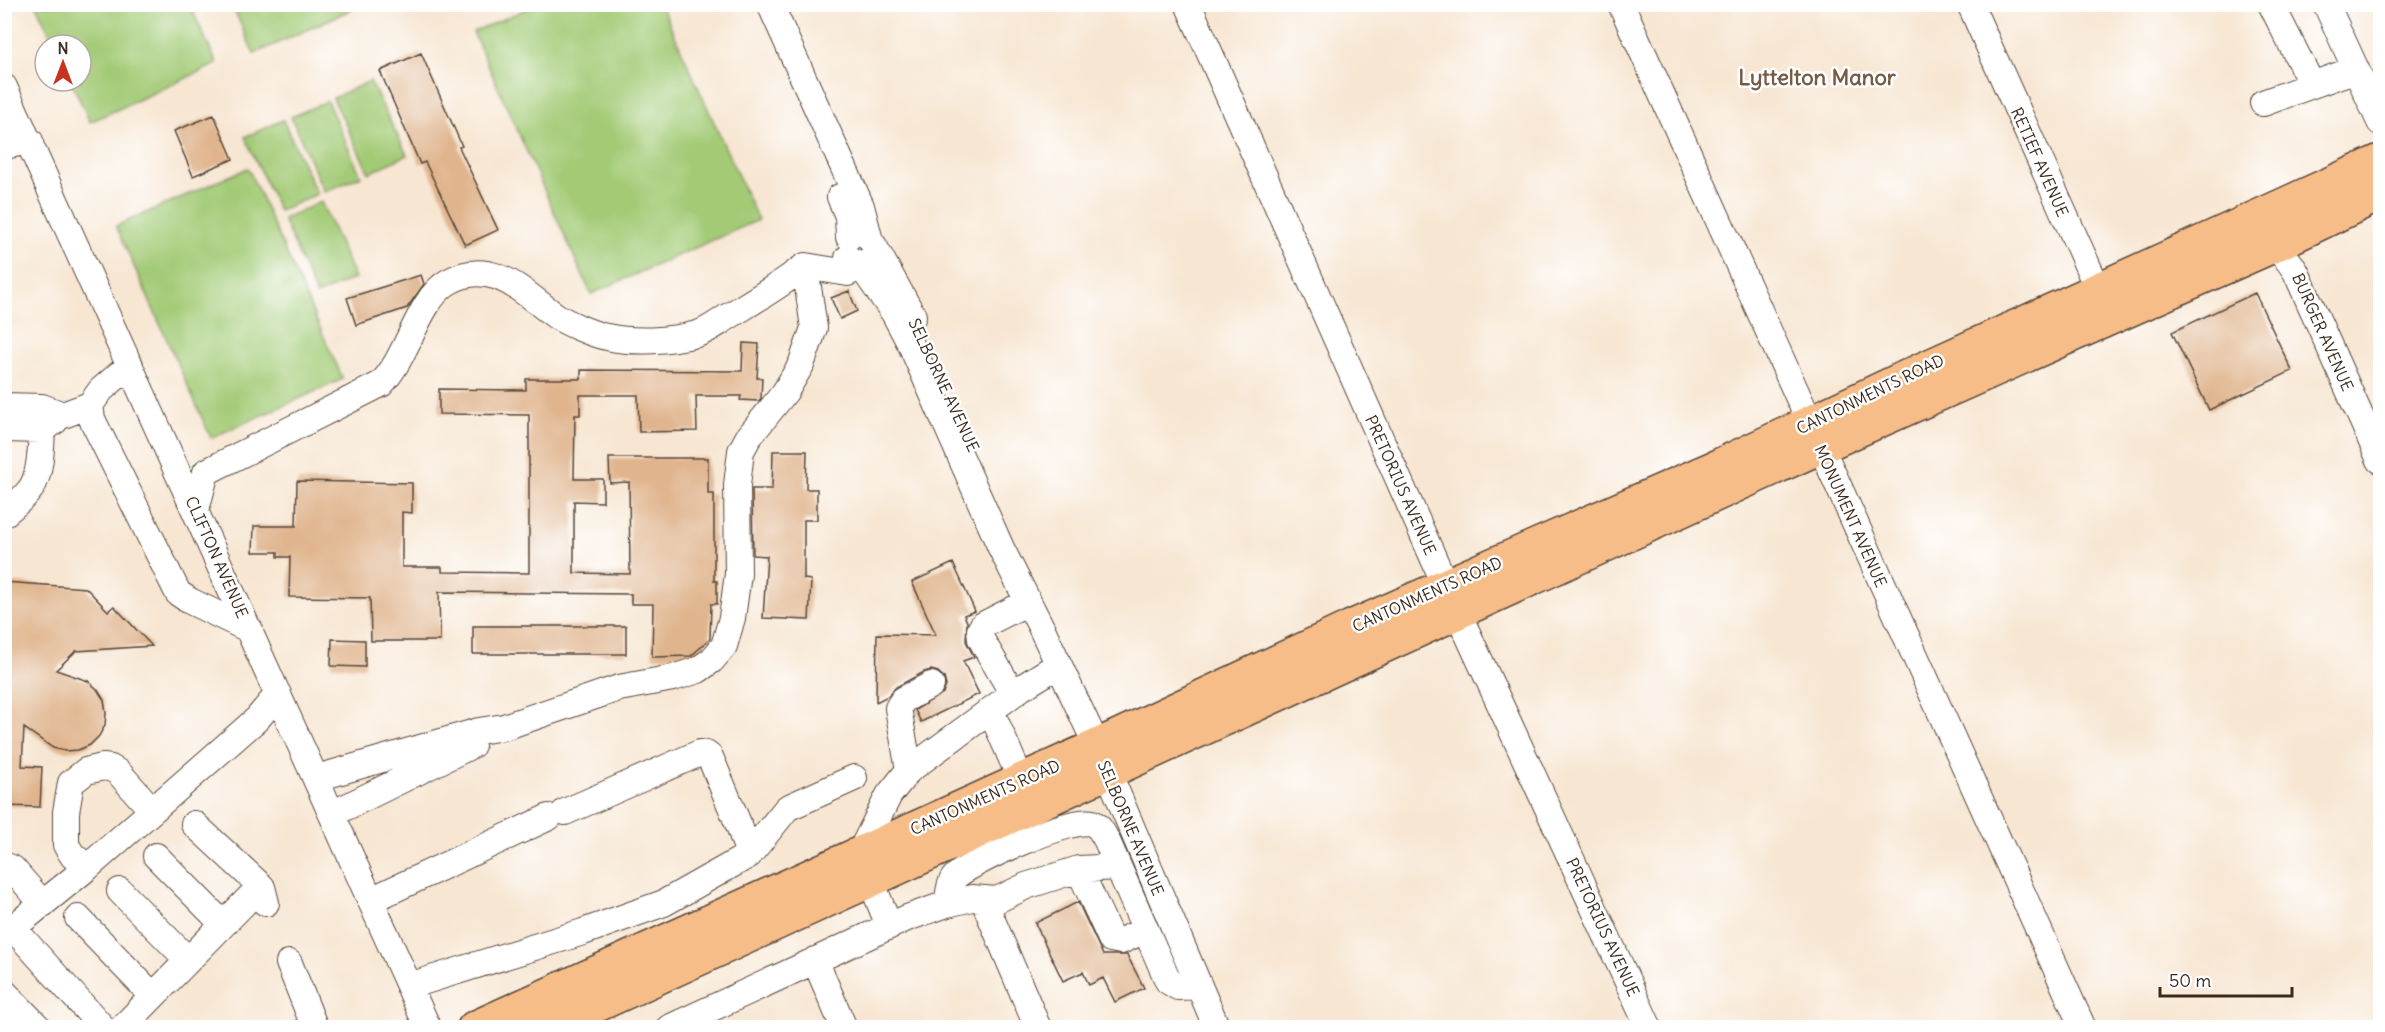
<svg xmlns="http://www.w3.org/2000/svg" width="2385" height="1032" font-family="Delius,sans-serif">
<style>
.green{fill:#a3cb76;stroke:#6f7a4a;stroke-width:1.5}
.building{fill:#e0b58e}
.lines{fill:none;stroke-linecap:round;stroke-linejoin:round}
.minor-casing{stroke:#574639;stroke-width:28}
.major-casing{stroke:#574639;stroke-width:36}
.minor{stroke:#fff;stroke-width:26}
.major{stroke:#f7bd88;stroke-width:33}
.labels{text-anchor:middle;stroke-width:5;stroke-linejoin:round;paint-order:stroke}
.street-label{font-size:16px;fill:#3b2a1e;stroke:#fff}
.district-label{font-size:22px;font-weight:bold;fill:#755b45;stroke:#fff}
</style>
<rect width="100%" height="100%" fill="#fff"/>
<filter id="ink" filterUnits="userSpaceOnUse"><feTurbulence type="fractalNoise" baseFrequency=".0167" numOctaves="2"/><feDisplacementMap in="SourceGraphic" scale="12" xChannelSelector="R" yChannelSelector="G"/><feConvolveMatrix kernelMatrix="1 2 1 2 8 2 1 2 1" color-interpolation-filters="sRGB"/></filter>
<filter id="wash" filterUnits="userSpaceOnUse"><feTurbulence type="fractalNoise" baseFrequency=".008" numOctaves="4" result="noise"/><feDisplacementMap in="SourceGraphic" scale="24" xChannelSelector="R" yChannelSelector="G"/><feGaussianBlur stdDeviation="1.35" result="paint"/><feColorMatrix in="noise" values="0 0 0 0 0 0 0 0 0 0 0 0 0 0 0 0 0 1.4 0 .05"/><feComposite in="paint" operator="in"/></filter>
<g filter="url(#wash)">
<rect width="100%" height="100%" fill="#f7e6d2"/>
<path class="green" d="M36,5h154l27,59 -127,58 -19,-41h10v-36h-26z
M232,5h129l-107,49z
M536,5h125l97,215 -167,74 -118,-262z
M370,81l37,74 -38,18 -36,-75z
M327,101l34,75 -37,16 -33,-75z
M283,120l34,74 -38,17 -34,-74z
M248,168l95,211 -132,59 -95,-212z
M321,202l34,76 -39,17 -33,-76z"/>
<g id="blocks">
<path class="building" d="M421,53l41,93 -3,1 39,83 -33,15 -40,-83 -5,2 -40,-93z
M214,115l19,44 -40,17 -19,-45z
M421,275l3,9 -17,24 -51,17 -9,-27z
M849,291l8,20 -17,8 -9,-21z
M2255,293l37,78 -83,39 -37,-78z
M743,343l16,1 -2,34h5l-1,20 -2,3 -19,-1 1,-4h-45l1,35 -58,1 -1,-37h-58v20h-5l-1,64h29v23l-29,-1v72l56,1 -1,-92 -19,1 -1,-25h99v36h6v87h3v23h-6l-1,35 -19,17 -39,1 1,-53h-22v-10l-192,-2 1,49h-69l-1,-43 -81,-1 1,-40h-12v-5h-25l1,-26h42l1,-45 115,2v30l-10,-1v55h40v5l87,1v-158l-90,-1v-25l87,1v-11h55v-9l161,1z
M773,451h34l-1,38h11v31h-13v59l7,1 -2,40 -46,-2 4,-62 -14,-1 -1,-66h20z
M953,563l22,48 -11,4 3,7 -1,19 8,16 -11,4 16,33 -58,28 -6,-12 28,-17 3,-7 -2,-8 -6,-6 -7,-2 -7,2 -28,15 -8,9 -12,6 1,-68 59,1 -24,-53z
M4,582l82,6 22,23 6,-5 38,40 -76,5 -20,19 32,11 9,8 7,11 2,13 -1,12 -6,11 -9,9 -12,5 -13,1 -12,-3 -29,-20 -2,38 20,1 -2,40 -36,-1v-134h3v-35h-3z
M473,626h153v28h-153z
M332,639l33,1v27l-34,-1z
M1078,902l25,53h24l17,33 -29,14 -12,-24 -14,7 -6,-13 -20,9 -28,-58z"/>
</g>
</g>
<g filter="url(#ink)">
<use href="#blocks" fill-opacity="0" stroke="#574639" stroke-width="1.5"/>
<g class="lines">
<g class="minor-casing">
<path id="minor" d="M770,4l91,202 8,31
M1188,4l264,596 197,428
M1621,4l462,1024
M1970,4l135,301
M2271,4l41,81
M2326,4l54,118
M4,87l424,941
M2263,103l93,-34
M4,146l26,-5
M840,197l8,19 1,21
M2260,237c15,9 27,19 36,35l84,188
M874,246l39,70
M859,263l35,50 18,34 89,201 41,81 55,117 120,282
M130,365l-29,25 -11,15 2,14 86,174 12,8 60,29
M4,406l38,1 21,8 27,-10
M4,429l38,1 13,-9
M196,510l10,-38 175,-88c27,-27 37,-84 67,-102 44,-26 75,11 108,34 11,7 38,19 51,21 28,6 62,4 90,-3 11,-3 22,-12 32,-18 26,-16 52,-31 76,-50l43,7v-15
M4,514c9,-8 18,-14 25,-23 14,-15 13,-63 13,-84
M1013,694l-32,-55 -1,-9 3,-5 45,-23
M991,711l30,69
M909,770l-11,-62 5,-8 28,-15
M317,778l162,-47 25,-4 115,-39 54,-10 25,-8 14,-10 12,-14 8,-28 6,-44 -1,-89 4,-34 7,-13 37,-46 16,-27 13,-37 -9,-62
M565,812l135,-59 6,1 4,3 30,71 9,27
M332,814l140,-69
M156,856l67,68
M4,865l9,4 30,35
M88,867l-15,-11 -7,-11v-33l5,-29 15,-12 17,-4 8,1 8,5 33,37
M1079,869l32,70 10,2 24,-11
M120,891l68,69
M983,899l55,129
M371,900l178,-83
M947,904c2,-8 2,-21 8,-27 15,-15 118,-61 137,-54 8,3 11,11 15,18l61,140 10,6 21,-1
M78,918l75,78
M889,926l-29,-73 29,-58 20,-25 112,-82 37,-23
M13,928l90,100
M4,935l84,-68 169,-148 21,-25
M815,960l29,68
M289,963l26,65
M409,986l174,-54 81,-29 85,-48 38,-47 67,-30
M4,992l35,36
M122,1028l132,-135 12,10 -4,-16 -68,-63
M669,1028l238,-110 40,-14 25,-6 25,2 29,-14 53,-17 39,-2"/>
</g>
<g class="major-casing">
<path id="major" d="M474,1028l623,-282 254,-119 369,-162 203,-96 457,-208
M547,1028l1273,-581 455,-202 105,-51"/>
</g>
<use href="#minor" class="minor"/>
<use href="#major" class="major"/>
</g>
</g>
<g class="labels">
<g class="street-label">
<text transform="translate(2040 162) rotate(66)" y="6">RETIEF AVENUE</text>
<text transform="translate(2323 332) rotate(66)" y="6">BURGER AVENUE</text>
<text transform="translate(944 385) rotate(65)" y="6">SELBORNE AVENUE</text>
<text transform="translate(1870 394) rotate(-26)" y="6">CANTONMENTS ROAD</text>
<text transform="translate(1401 485) rotate(66)" y="6">PRETORIUS AVENUE</text>
<text transform="translate(1851 516) rotate(66)" y="6">MONUMENT AVENUE</text>
<text transform="translate(217 557) rotate(66)" y="6">CLIFTON AVENUE</text>
<text transform="translate(1427 594) rotate(-24)" y="6">CANTONMENTS ROAD</text>
<text transform="translate(985 797) rotate(-24)" y="6">CANTONMENTS ROAD</text>
<text transform="translate(1131 828) rotate(67)" y="6">SELBORNE AVENUE</text>
<text transform="translate(1603 927) rotate(65)" y="6">PRETORIUS AVENUE</text>
</g>
<g class="district-label">
<text x="1817" y="85">Lyttelton Manor</text>
</g>
</g>
<rect width="2385" height="1032" fill="none" stroke="#fff" stroke-width="24"/>
<g transform="translate(63 63)"><circle r="28" fill="#ffffff" stroke="#b1aaa5" stroke-width="1.5"/>
<path d="M0-4.5L10 22L0 15L-10 22Z" fill="#c8321e"/>
<text y="-9" font-size="16" font-weight="bold" text-anchor="middle" fill="#3b2a1e">N</text>
</g>
<path d="M2160 987v9h132v-9" fill="none" stroke="#3b2a1e" stroke-width="3"/>
<text x="2169" y="987" font-size="18" fill="#3b2a1e" stroke="#ffffff" stroke-width="4.5" paint-order="stroke">50 m</text>
</svg>
